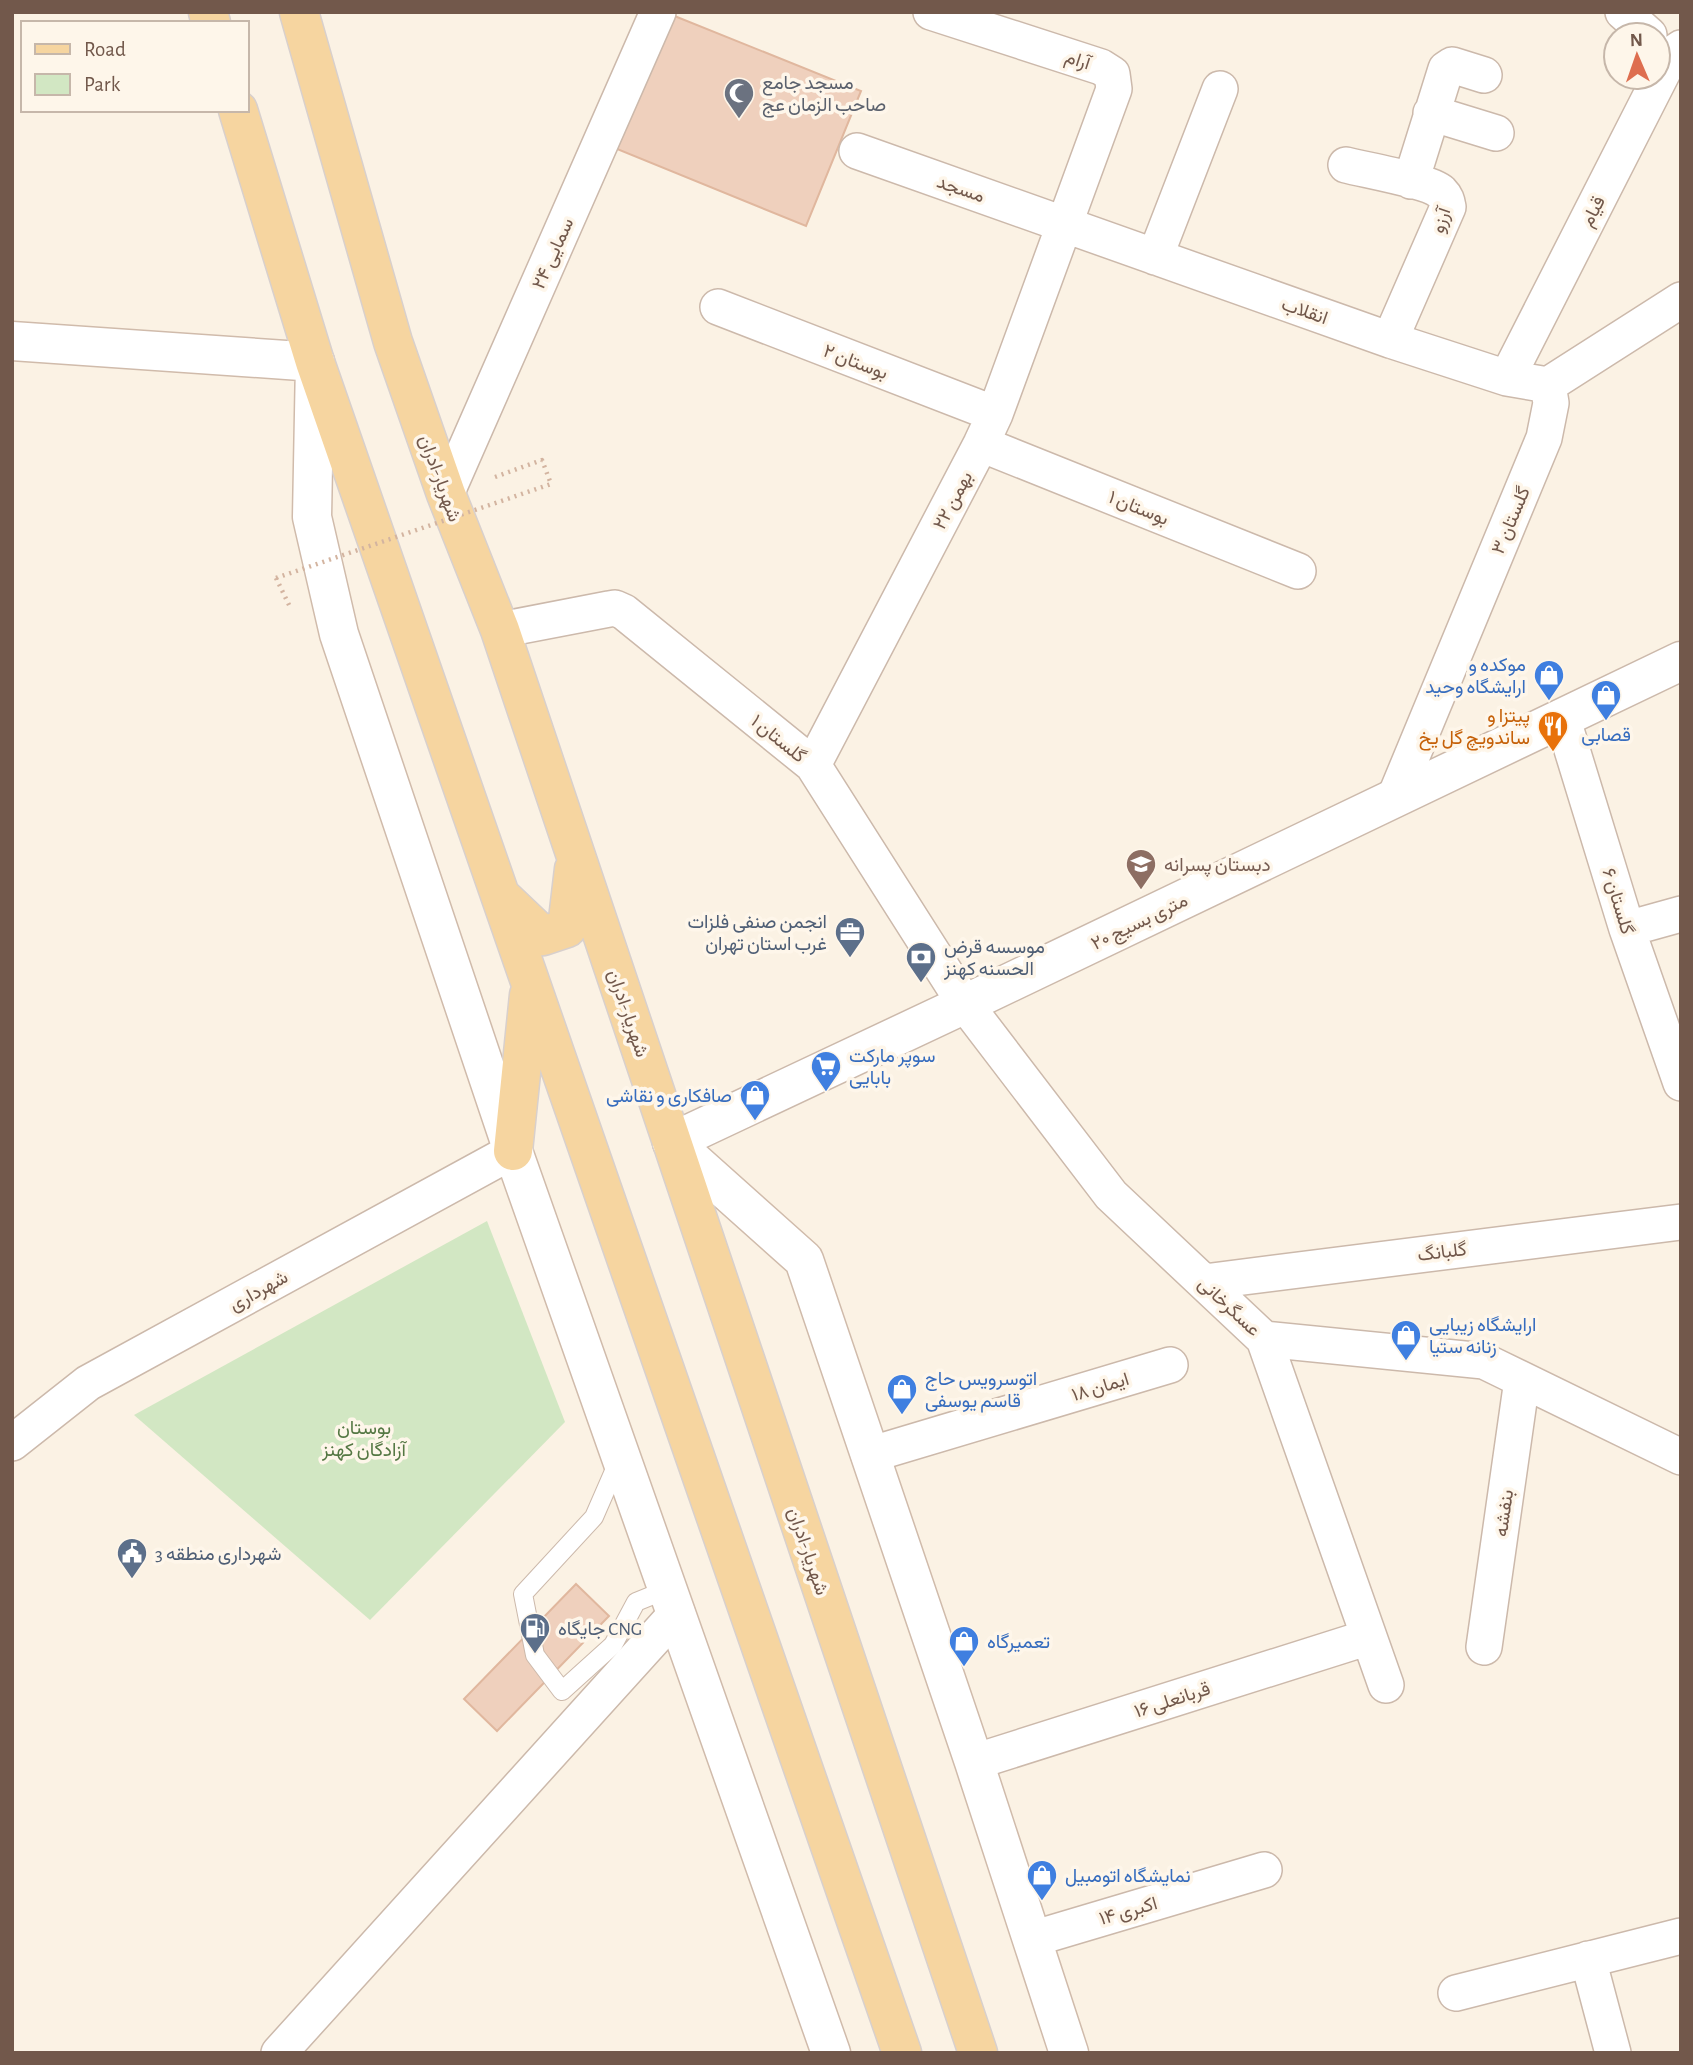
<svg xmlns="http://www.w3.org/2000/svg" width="1693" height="2065" font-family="'Alegreya Sans',Vazirmatn,sans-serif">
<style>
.green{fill:#d2e7c3}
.building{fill:#efd0bd;stroke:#e0b79e;stroke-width:2}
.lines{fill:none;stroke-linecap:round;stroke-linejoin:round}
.service-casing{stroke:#ccb9ab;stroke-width:20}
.minor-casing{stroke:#ccb9ab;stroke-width:38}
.tertiary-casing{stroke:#ccb9ab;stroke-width:41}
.secondary-casing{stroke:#d0bbab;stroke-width:41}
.primary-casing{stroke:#d8d0cd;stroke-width:41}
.path{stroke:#d3b4a0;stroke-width:4.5;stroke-dasharray:2 5;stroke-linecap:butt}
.service{stroke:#fff;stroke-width:18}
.minor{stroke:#fff;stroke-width:35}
.tertiary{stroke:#fff;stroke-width:38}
.secondary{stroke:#fff;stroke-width:38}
.primary{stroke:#f6d5a0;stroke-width:38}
.path-bridge{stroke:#d3b4a0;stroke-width:4.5;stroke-dasharray:2 5;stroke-linecap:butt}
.labels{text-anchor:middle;stroke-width:7;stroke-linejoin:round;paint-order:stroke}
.street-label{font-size:19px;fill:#72584b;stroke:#fef6ea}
.worship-label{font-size:19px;fill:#5b616d;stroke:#fef6ea;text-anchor:start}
.shop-label{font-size:19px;fill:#366cbe;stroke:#fef6ea;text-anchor:start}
.food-label{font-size:19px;fill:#c56008;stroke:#fef6ea;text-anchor:end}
.education-label{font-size:19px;fill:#785e54;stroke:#fef6ea;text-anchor:start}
.service-label{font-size:19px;fill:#4e5e75;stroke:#fef6ea;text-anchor:start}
.park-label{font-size:19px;fill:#547743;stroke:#fef6ea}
</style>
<rect width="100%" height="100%" fill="#fbf2e4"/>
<path class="green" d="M487,1221l78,201 -195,198 -236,-205z"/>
<path class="building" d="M672,15l189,76 -55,135 -189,-77z
M576,1584l33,32 -112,115 -33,-32z"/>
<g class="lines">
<g class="service-casing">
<path id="service" d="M618,1462l-24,55 -71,77 12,61 27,36 51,-46 23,-43 32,-13"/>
</g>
<g class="minor-casing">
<path id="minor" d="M1623,12l26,23
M1431,113l65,20
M857,151l533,189 117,38 41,7
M1346,165c19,5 83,16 95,27 5,5 6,9 7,15l-58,133
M1411,181l35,-112 6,-4 32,10
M1155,257l65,-168
M718,307l277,107
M1507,378l165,-324 9,-6
M981,444l317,127
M446,494l212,-482
M500,630l109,-21 6,-1 9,4 189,153 152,239 146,191 153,144 220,22 197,96
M1562,717l65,212 54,154
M813,765l168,-321 14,-30 119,-325 -2,-15 -11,-7 -170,-55
M1395,797l149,-359 7,-35 -3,-18 133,-85
M1627,929l54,-15
M1204,1282l477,-60
M1264,1339l122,346
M12,1443l76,-60 425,-232
M869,1455l301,-90
M1484,1647l38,-267
M974,1762l395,-125
M1032,1939l232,-69
M1588,1959l25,94
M1456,1993l225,-57
M279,2053l398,-440"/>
</g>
<g class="tertiary-casing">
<path id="tertiary" d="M672,1142l293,-138 716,-343"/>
</g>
<g class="secondary-casing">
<path id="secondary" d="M12,341l303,21 -3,155 27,117 174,517 318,902
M672,1142l132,118 170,502 95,291"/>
</g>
<g class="primary-casing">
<path id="primary" d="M208,12l3,11
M299,12l94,330 53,152 54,136 478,1423
M238,110l77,252 587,1691
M504,899l39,37 24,-8 7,-59
M513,1151l16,-156"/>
</g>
<path class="path" d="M495,477l47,-17 9,24
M276,578l15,31"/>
<use href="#service" class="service"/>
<use href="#minor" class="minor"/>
<use href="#tertiary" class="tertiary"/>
<use href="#secondary" class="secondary"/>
<use href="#primary" class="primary"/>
<path class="path-bridge" d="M276,578l275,-94"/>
</g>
<defs>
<g id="mosque-pin" transform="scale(1.575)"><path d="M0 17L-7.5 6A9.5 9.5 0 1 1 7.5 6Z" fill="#6b7280" stroke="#fef6ea"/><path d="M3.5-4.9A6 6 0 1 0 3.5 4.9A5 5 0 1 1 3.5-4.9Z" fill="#fff"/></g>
<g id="shop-pin" transform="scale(1.575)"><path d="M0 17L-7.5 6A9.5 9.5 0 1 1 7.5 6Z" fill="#3f7fe0" stroke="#fef6ea"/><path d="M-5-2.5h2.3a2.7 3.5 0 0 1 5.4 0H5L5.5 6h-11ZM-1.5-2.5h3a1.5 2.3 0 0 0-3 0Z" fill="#fff"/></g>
<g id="restaurant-pin" transform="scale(1.575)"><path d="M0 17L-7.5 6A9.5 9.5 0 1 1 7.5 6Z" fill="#e8710a" stroke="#fef6ea"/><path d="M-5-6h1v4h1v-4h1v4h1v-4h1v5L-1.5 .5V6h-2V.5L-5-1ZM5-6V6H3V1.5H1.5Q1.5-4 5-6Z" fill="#fff"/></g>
<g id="school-pin" transform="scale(1.575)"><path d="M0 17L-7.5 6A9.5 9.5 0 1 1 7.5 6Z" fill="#8d6e63" stroke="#fef6ea"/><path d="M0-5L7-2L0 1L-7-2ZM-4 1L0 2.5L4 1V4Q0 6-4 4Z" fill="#fff"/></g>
<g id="office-pin" transform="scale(1.575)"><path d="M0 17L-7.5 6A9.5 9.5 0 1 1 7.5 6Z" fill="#5c6f8a" stroke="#fef6ea"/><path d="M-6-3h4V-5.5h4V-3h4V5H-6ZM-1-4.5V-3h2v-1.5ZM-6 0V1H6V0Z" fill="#fff"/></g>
<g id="bank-pin" transform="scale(1.575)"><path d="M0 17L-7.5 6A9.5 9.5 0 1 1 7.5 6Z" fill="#5c6f8a" stroke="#fef6ea"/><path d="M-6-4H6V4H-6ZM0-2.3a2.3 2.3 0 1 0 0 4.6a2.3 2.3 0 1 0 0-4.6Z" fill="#fff"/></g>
<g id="supermarket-pin" transform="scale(1.575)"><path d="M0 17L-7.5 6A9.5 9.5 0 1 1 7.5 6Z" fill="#3f7fe0" stroke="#fef6ea"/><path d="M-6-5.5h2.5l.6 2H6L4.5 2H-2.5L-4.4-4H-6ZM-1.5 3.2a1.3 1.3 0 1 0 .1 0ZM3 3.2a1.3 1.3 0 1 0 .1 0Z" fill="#fff"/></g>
<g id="civic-pin" transform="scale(1.575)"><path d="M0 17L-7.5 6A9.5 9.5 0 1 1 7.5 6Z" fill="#5c6f8a" stroke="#fef6ea"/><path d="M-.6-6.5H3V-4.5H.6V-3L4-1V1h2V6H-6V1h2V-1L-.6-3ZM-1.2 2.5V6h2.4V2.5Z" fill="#fff"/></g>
<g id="fuel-pin" transform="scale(1.575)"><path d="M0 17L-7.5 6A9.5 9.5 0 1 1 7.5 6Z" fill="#5c6f8a" stroke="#fef6ea"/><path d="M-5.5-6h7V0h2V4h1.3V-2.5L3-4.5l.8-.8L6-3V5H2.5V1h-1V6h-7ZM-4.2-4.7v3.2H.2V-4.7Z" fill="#fff"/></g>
</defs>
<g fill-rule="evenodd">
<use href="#mosque-pin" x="739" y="93"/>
<use href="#shop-pin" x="1549" y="675"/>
<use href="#shop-pin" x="1606" y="695"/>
<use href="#restaurant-pin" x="1553" y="726"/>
<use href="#school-pin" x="1141" y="864"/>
<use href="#office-pin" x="850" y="932"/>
<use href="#bank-pin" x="921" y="957"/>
<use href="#supermarket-pin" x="826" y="1066"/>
<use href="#shop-pin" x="755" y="1095"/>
<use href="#shop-pin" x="1406" y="1335"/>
<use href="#shop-pin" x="902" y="1389"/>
<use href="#civic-pin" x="132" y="1553"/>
<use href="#fuel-pin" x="535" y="1628"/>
<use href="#shop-pin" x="964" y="1641"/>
<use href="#shop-pin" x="1042" y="1875"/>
</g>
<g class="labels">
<g class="street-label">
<text transform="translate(1078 59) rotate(18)" y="7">آرام</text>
<text transform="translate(961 188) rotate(19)" y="7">مسجد</text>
<text transform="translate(1592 211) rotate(-63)" y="7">قیام</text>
<text transform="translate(1440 220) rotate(-72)" y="7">آرزو</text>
<text transform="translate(552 253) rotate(-66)" y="7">سمایی ۲۴</text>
<text transform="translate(1305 310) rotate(19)" y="7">انقلاب</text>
<text transform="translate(856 361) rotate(21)" y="7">بوستان ۲</text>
<text transform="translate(441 478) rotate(70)" y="7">شهریار-ادران</text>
<text transform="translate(952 500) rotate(-62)" y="7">۲۲ بهمن</text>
<text transform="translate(1139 507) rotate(22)" y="7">بوستان ۱</text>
<text transform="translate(1510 520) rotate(-67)" y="7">گلستان ۳</text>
<text transform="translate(779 738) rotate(39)" y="7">گلستان ۱</text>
<text transform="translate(1619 901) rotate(73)" y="7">گلستان ۶</text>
<text transform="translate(1139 921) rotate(-26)" y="7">۲۰ متری بسیج</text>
<text transform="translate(629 1013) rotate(71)" y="7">شهریار-ادران</text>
<text transform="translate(1442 1251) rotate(-7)" y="7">گلبانگ</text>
<text transform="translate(258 1290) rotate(-29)" y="7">شهرداری</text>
<text transform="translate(1230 1306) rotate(43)" y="7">عسگرخانی</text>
<text transform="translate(1100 1386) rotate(-17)" y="7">ایمان ۱۸</text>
<text transform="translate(1503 1513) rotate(-82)" y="7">بنفشه</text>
<text transform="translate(809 1551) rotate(71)" y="7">شهریار-ادران</text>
<text transform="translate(1172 1699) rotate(-18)" y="7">قربانعلی ۱۶</text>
<text transform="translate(1128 1910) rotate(-16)" y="7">اکبری ۱۴</text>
</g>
<g class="worship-label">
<text x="762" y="89">مسجد جامع<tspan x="762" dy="22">صاحب الزمان عج</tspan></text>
</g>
<g class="shop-label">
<text x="1526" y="671" text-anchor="end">موکده و<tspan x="1526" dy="22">ارایشگاه وحید</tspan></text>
<text x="1606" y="741" text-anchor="middle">قصابی</text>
<text x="849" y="1062">سوپر مارکت<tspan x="849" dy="22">بابایی</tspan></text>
<text x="732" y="1102" text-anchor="end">صافکاری و نقاشی</text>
<text x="1429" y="1331">ارایشگاه زیبایی<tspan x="1429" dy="22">زنانه ستیا</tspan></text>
<text x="925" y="1385">اتوسرویس حاج<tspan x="925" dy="22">قاسم یوسفی</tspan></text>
<text x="987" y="1648">تعمیرگاه</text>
<text x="1065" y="1882">نمایشگاه اتومبیل</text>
</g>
<g class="food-label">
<text x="1530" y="722">پیتزا و<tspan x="1530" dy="22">ساندویچ گل یخ</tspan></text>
</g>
<g class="education-label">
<text x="1164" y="871">دبستان پسرانه</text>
</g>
<g class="service-label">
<text x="827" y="928" text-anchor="end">انجمن صنفی فلزات<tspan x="827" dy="22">غرب استان تهران</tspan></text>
<text x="944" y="953">موسسه قرض<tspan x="944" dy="22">الحسنه کهنز</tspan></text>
<text x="155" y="1560">شهرداری منطقه 3</text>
<text x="558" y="1635">جایگاه CNG</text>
</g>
<g class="park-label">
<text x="364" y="1434">بوستان<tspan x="364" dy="22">آزادگان کهنز</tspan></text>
</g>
</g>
<rect width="1693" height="2065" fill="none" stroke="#72584b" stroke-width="28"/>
<rect x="21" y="21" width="228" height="91" fill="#fef6ea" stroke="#c6b7aa" stroke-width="2"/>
<rect x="35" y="44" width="35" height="10" fill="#f6d5a0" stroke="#c6b7aa" stroke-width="2"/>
<text x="84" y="56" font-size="21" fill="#72584b">Road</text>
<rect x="35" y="74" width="35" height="21" fill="#d2e7c3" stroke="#c6b7aa" stroke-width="2"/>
<text x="84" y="91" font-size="21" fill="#72584b">Park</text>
<g transform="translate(1637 56) rotate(358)"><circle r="33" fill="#fef6ea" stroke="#c6b7aa" stroke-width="2"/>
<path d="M0-5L12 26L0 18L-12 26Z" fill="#de6e4f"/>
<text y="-10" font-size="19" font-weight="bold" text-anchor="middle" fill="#72584b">N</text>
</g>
</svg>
